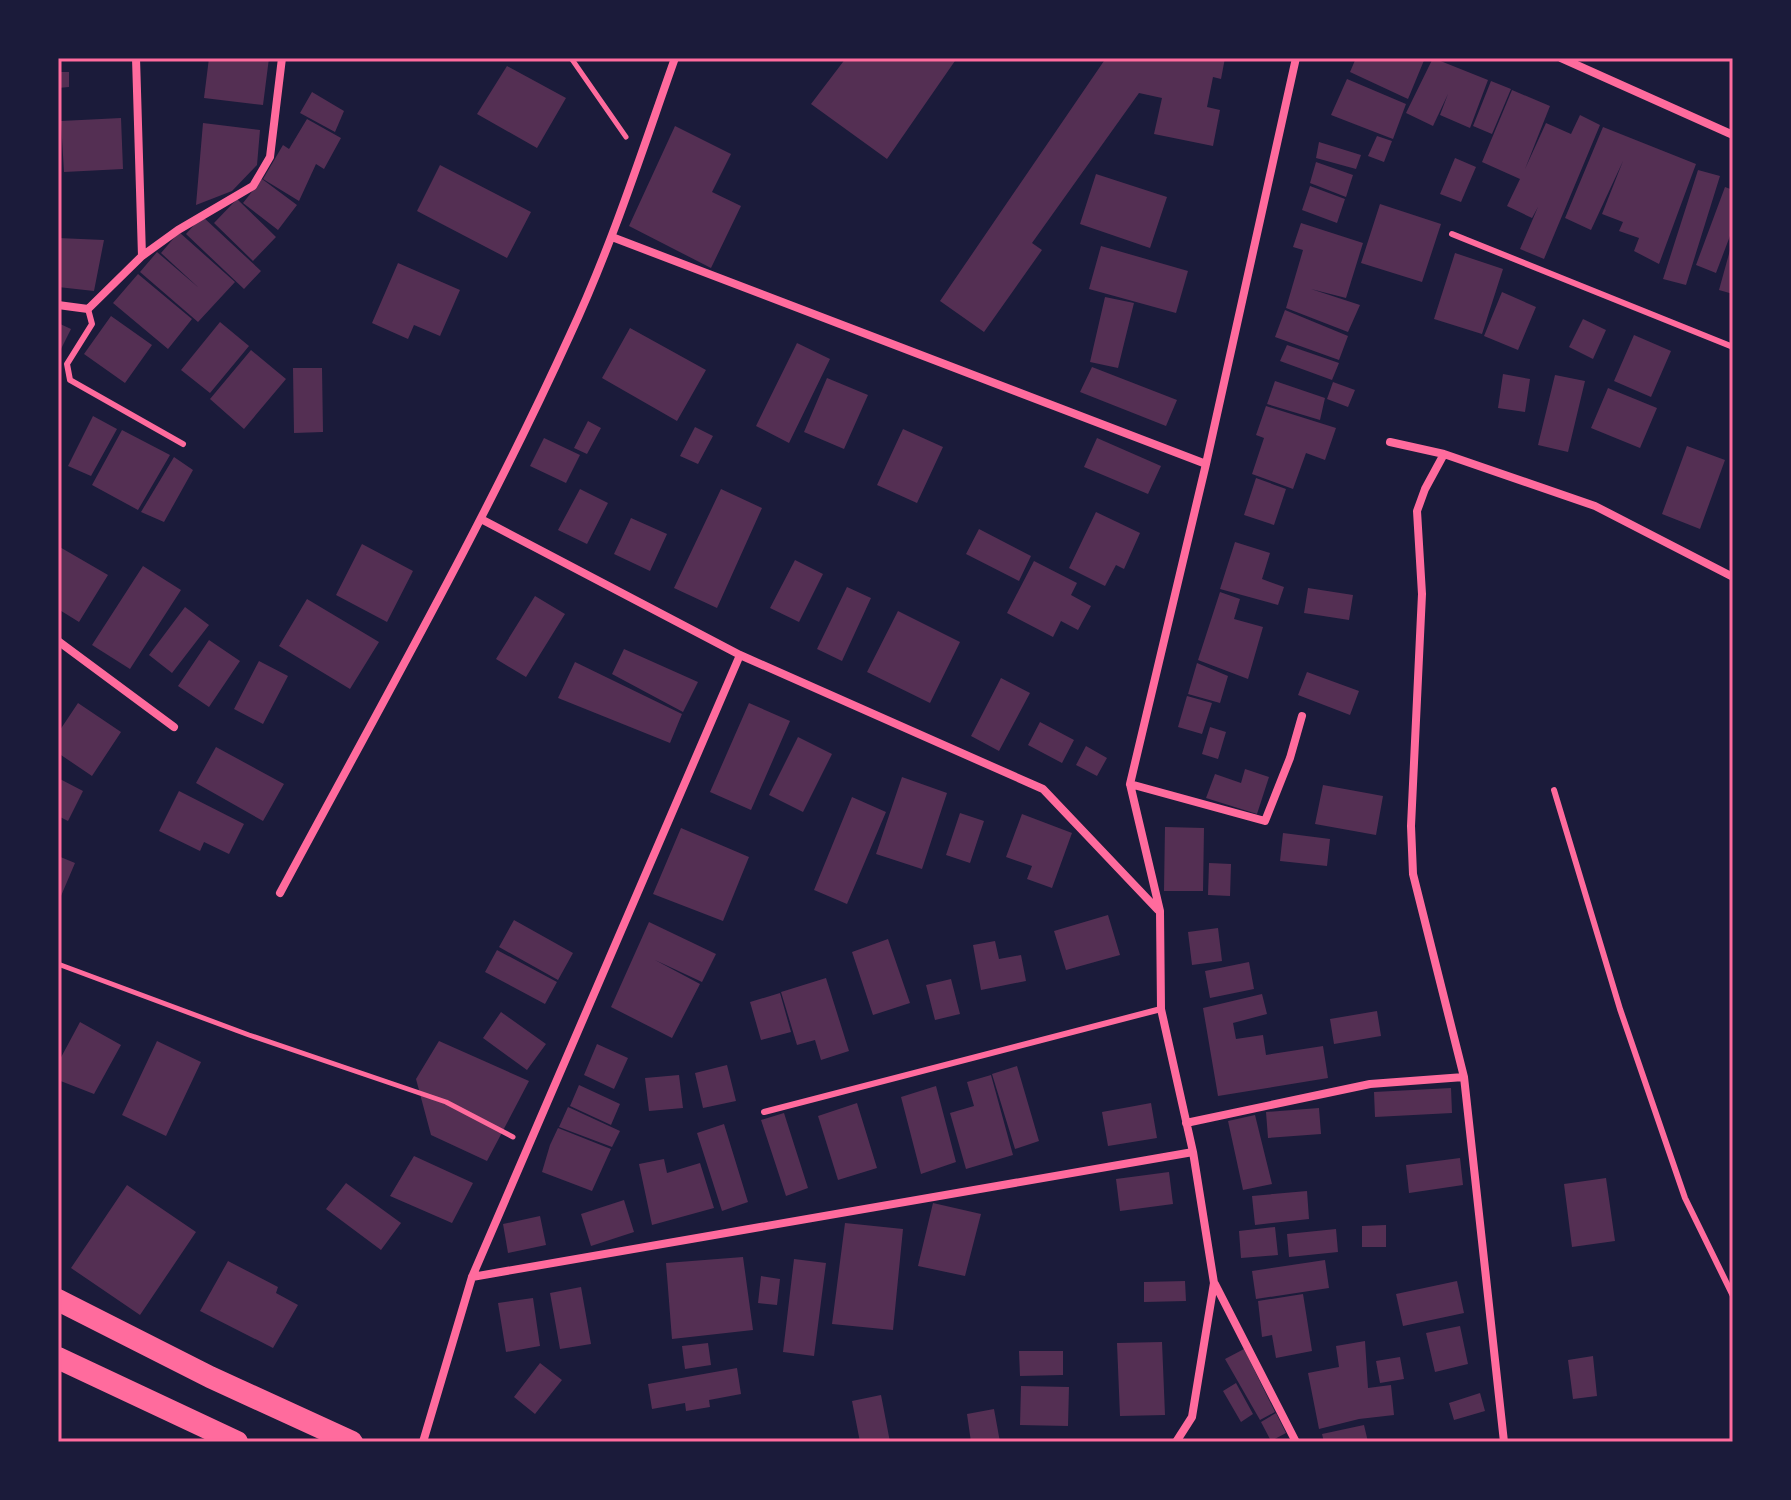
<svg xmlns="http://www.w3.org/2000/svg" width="1791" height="1500" font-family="'Golos Text',sans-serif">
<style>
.building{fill:#542f53}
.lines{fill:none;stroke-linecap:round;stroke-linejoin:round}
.path{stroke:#ff6b9d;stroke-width:5}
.service{stroke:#ff6b9d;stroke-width:6}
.minor{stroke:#ff6b9d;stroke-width:8}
.trunk{stroke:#ff6b9d;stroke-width:22}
.neatline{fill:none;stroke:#ff6b9d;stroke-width:3}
</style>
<rect width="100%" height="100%" fill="#1b1b3a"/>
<path class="building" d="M209,58h60l-6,47 -59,-7z
M846,58h111l-70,101 -76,-55z
M1106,58h119l-4,21 -8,-2 -6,30 13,3 -7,36 -59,-12 8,-36 -23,-5 -107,150 10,7 -58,82 -44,-31z
M1356,58h69l-17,41 -58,-27z
M1433,58l55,22 -18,48 -30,-13 8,-21 -15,32 -27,-13z
M507,66l59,32 -29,50 -60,-34z
M58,72h11v15l-11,1z
M1347,79l59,25 -13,35 -62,-24z
M1491,81l20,8 -19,45 -19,-8z
M1512,90l38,16 -25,63 21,-46 25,11 9,-19 20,10 -56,134 -24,-10 18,-42 -6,11 -25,-12 13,-27 -38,-17z
M312,92l32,19 -9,21 -35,-19z
M121,118l2,51 -59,3 -3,-51z
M307,119l34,19 -17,31 -8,-5 -17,37 -36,-22 20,-34 6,4z
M203,123l57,7 -3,35 -25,26 -36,14z
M675,126l56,28 -19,38 29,14 -30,62 -82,-42z
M1603,127l93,37 -37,100 -25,-13 5,-13 -20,-7 4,-9 -21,-8 21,-53 -32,69 -26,-12z
M1377,136l15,5 -8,21 -16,-6z
M1319,142l42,13 -5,14 -40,-11z
M1455,158l21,9 -15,35 -21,-8z
M1316,162l37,13 -7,22 -36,-14z
M440,165l91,47 -24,46 -90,-47z
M1698,170l22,6 -34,109 -23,-6z
M1096,174l71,23 -17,51 -70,-24z
M262,179l35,26 -19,25 -35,-27z
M1310,186l35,13 -8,24 -35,-13z
M1725,187l8,3v38l-17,45 -20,-8z
M237,199l39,38 -23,24 -39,-38z
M1380,204l61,20 -19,58 -61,-19z
M202,216l59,55 -17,18 -58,-55z
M1301,223l62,20 -17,55 -35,-9 49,16 -12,27 -62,-24 17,-58 -10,-3z
M179,232l56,50 -37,40 -58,-50 17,-20 42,36 -38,-35z
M58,238l46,2 -10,51 -36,-4z
M1732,243h1v51l-14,-4z
M1101,246l87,25 -12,42 -87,-24z
M1455,253l48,16 -21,65 -48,-15z
M398,263l62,27 -20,46 -26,-11 -6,14 -36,-16z
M138,274l54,45 -24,30 -55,-46z
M1502,292l34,15 -18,43 -34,-14z
M1105,297l29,6 -16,65 -28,-6z
M1285,310l63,26 -9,24 -64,-23z
M111,316l41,29 -27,38 -41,-29z
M1583,319l23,11 -13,29 -24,-12z
M220,322l29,24 -39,47 -29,-23z
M58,323l13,6 -13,26z
M630,328l76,42 -29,51 -75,-43z
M1634,335l37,16 -20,46 -37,-16z
M797,343l33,16 -41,84 -33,-17z
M1287,345l52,18 -7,17 -52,-19z
M251,350l35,29 -42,50 -34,-30z
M1092,367l85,33 -11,26 -86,-34z
M293,368h29l1,64 -29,1z
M1503,374l27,5 -5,33 -27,-4z
M1555,375l30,6 -17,71 -30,-7z
M827,378l41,17 -24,54 -40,-17z
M1275,381l50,17 -5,22 -53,-16z
M1333,382l22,8 -7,17 -21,-8z
M1608,388l49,20 -17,40 -49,-20z
M1266,406l70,22 -11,32 -19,-7 -13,36 -41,-15 12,-36 -8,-3z
M93,416l24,13 -26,47 -23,-10z
M588,421l13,7 -14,26 -13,-6z
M695,427l18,9 -15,28 -18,-8z
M903,429l40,18 -26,56 -40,-18z
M122,430l48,25 -32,55 -46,-25z
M544,438l36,17 -14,28 -36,-17z
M1097,438l64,28 -13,28 -64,-27z
M1687,446l38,14 -25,69 -38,-15z
M174,457l19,13 -29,52 -23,-10z
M1256,478l30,11 -12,36 -30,-10z
M580,489l28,14 -21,41 -29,-14z
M721,489l41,19 -45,100 -43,-20z
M1096,512l44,21 -16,36 -8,-4 -11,21 -36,-18z
M631,518l36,16 -17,37 -36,-17z
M979,529l52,27 -12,25 -53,-27z
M1235,542l35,11 -8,26 22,8 -6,18 -58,-16z
M362,544l51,27 -26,51 -51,-27z
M58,546l50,29 -29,47 -21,-13z
M795,560l28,14 -24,48 -29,-14z
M1034,561l43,22 -6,12 20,11 -13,24 -17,-9 -8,16 -46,-24z
M143,566l38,24 -51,79 -38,-24z
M847,587l24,11 -29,63 -25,-12z
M1308,588l45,7 -4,25 -45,-7z
M1220,592l20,7 -6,20 29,8 -15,52 -50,-19z
M535,596l30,18 -39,63 -30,-18z
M307,599l72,43 -29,47 -71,-43z
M185,607l24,18 -37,48 -23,-18z
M898,611l62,31 -30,61 -63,-31z
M209,640l31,21 -31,46 -31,-21z
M624,649l74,33 -15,30 -71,-38z
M259,661l29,15 -25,48 -29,-15z
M575,662l107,52 -12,29 -112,-45z
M1197,663l31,13 -8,27 -32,-9z
M1307,672l52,19 -9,24 -52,-20z
M1001,678l29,15 -31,58 -28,-15z
M1187,696l25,7 -10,31 -24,-7z
M78,703l43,29 -29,44 -34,-23v-20z
M749,703l41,18 -39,89 -41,-18z
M1040,722l34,18 -12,23 -34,-18z
M1210,727l16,5 -8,27 -16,-5z
M798,737l34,17 -29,58 -34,-17z
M1086,746l21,12 -10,18 -21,-11z
M216,747l68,37 -21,37 -67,-38z
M1245,769l24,8 -12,37 -51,-16 9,-24 26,9z
M902,777l45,16 -25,76 -46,-15z
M58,778l25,13 -15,30 -10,-5z
M1323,785l60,11 -7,39 -61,-11z
M179,791l65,33 -15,30 -25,-12 -4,9 -41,-20z
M852,797l34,15 -39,92 -33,-14z
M960,813l24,8 -14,42 -24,-8z
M1022,814l50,19 -20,55 -25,-9 5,-13 -26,-9z
M1165,827l39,1 -1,63h-39z
M681,828l68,29 -26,64 -70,-27z
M1283,833l47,6 -3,27 -47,-5z
M58,856l17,7 -17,40z
M1209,863l22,1 -1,32 -22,-1z
M1108,915l12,40 -54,15 -12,-39z
M514,920l59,33 -15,27 -59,-33z
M649,922l67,32 -14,28 -47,-22 45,24 -28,54 -61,-31z
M1218,928l4,33 -30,4 -4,-33z
M888,939l22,64 -37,12 -21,-63z
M995,941l4,18 22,-4 5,26 -45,9 -8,-45z
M497,950l60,32 -12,22 -60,-32z
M1249,962l5,27 -44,9 -5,-27z
M826,978l23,73 -28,9 -6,-20 -18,5 -16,-53z
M951,979l9,35 -25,6 -9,-35z
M780,993l11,39 -30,8 -11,-38z
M1262,994l5,20 -34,9 3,16 27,-4 3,20 57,-9 5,32 -110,18 -15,-88z
M1377,1011l4,25 -47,8 -4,-25z
M501,1012l45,32 -19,26 -44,-32z
M80,1022l41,23 -27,49 -36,-14v-17z
M157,1041l44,21 -35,74 -44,-21z
M439,1041l90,40 -42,80 -56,-26 -15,-56z
M597,1044l31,14 -14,31 -30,-14z
M727,1065l9,36 -33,7 -8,-35z
M1017,1066l22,75 -24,8 -23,-75z
M679,1075l4,33 -34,3 -4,-33z
M991,1075l22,80 -47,14 -16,-56 24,-7 -7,-24z
M579,1085l41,19 -9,21 -41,-19z
M936,1086l20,76 -35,12 -20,-77z
M1451,1088l1,25 -77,4 -1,-25z
M857,1103l20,65 -39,12 -20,-64z
M1151,1103l6,35 -49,8 -6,-34z
M568,1107l52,24 -8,16 -53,-20z
M1319,1108l2,26 -53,4 -2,-26z
M784,1113l24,75 -22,8 -25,-76z
M1255,1115l17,69 -29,6 -15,-69z
M724,1124l24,78 -26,9 -25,-78z
M558,1128l53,21 -19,42 -50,-19 8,-27z
M414,1156l59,27 -21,40 -62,-27z
M1460,1158l3,27 -54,8 -3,-28z
M664,1159l3,14 33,-10 14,45 -62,17 -13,-61z
M1169,1172l4,32 -53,7 -4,-32z
M1606,1178l9,63 -43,6 -8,-63z
M346,1183l55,40 -20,27 -55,-41z
M127,1185l69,47 -56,83 -69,-47z
M1307,1191l2,28 -54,6 -3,-29z
M624,1200l10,32 -43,14 -10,-32z
M933,1203l48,11 -16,62 -47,-10z
M540,1216l6,29 -38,8 -5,-29z
M845,1223l58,6 -10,101 -61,-6z
M1386,1225v22h-24v-21z
M1275,1227l3,28 -37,3 -2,-27z
M1336,1229l2,23 -49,5 -2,-23z
M743,1257l10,73 -81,9 -6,-76z
M794,1259l32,4 -12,93 -31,-4z
M1325,1260l4,28 -73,11 -4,-28z
M228,1261l50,26 -2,6 22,12 -25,43 -73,-37z
M761,1276l19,3 -3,26 -19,-2z
M1185,1281l1,20 -42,1v-20z
M1457,1281l7,32 -61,13 -7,-32z
M581,1287l10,57 -31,5 -10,-56z
M1303,1294l9,57 -36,7 -4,-23 -10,2 -4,-36z
M533,1298l7,48 -34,6 -8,-49z
M1460,1326l8,38 -33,8 -9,-39z
M1365,1341l3,47 23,-3 3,30 -35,4 -40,10 -11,-56 31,-6 -3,-21z
M1162,1342l3,73 -45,1 -3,-73z
M708,1343l3,22 -26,4 -3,-23z
M1244,1349l31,63 -15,8 -35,-61z
M1019,1351h44v24l-43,1z
M1593,1356l4,40 -24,3 -5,-39z
M1400,1357l4,22 -24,4 -4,-22z
M540,1363l22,17 -27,34 -21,-17z
M737,1368l4,26 -32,6 1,7 -24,4 -1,-8 -33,6 -4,-25z
M1236,1383l17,31 -12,8 -18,-31z
M1021,1386l48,1 -1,39 -48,-1z
M1480,1393l5,18 -31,9 -5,-17z
M881,1395l9,47h-30l-8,-41z
M994,1409l6,33h-29l-4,-28z
M1276,1413l10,20 -15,8 -10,-19z
M1364,1425l4,17h-44l-2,-8z"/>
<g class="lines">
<path class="path" d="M571,58l55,79
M58,964l191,71 197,67 67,35"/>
<path class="service" d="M1452,234l281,113
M88,309l4,15 -25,40 3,16 113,64
M1554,790l66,219 65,189 48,98
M764,1112l397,-103"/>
<path class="minor" d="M136,58l6,198
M1561,58l172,77
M612,237l594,227
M58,305l30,4 54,-53 36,-26 75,-44 17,-29 12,-99
M1390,442l54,12 151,52 138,71
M1444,454l-19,35 -8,22 5,83 -11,232 2,48 51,203 40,365
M481,519l259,136 303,134 115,121
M58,641l116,86
M1130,784l135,37 25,-63 12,-42
M280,893c99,-185 203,-367 290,-558 42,-90 72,-184 105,-277
M1186,1123l184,-39 94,-7
M472,1277l721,-125
M1215,1284l81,158
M423,1442l49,-165 268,-622
M1176,1442l16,-25 22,-134 -21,-131 -32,-143 -1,-98 -30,-127 76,-320 90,-406"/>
<path class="trunk" d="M58,1300l152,77 142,65
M58,1358l179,84"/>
</g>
<rect width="1791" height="1500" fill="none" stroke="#1b1b3a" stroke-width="120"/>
<rect x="60" y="60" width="1671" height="1380" class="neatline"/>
</svg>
